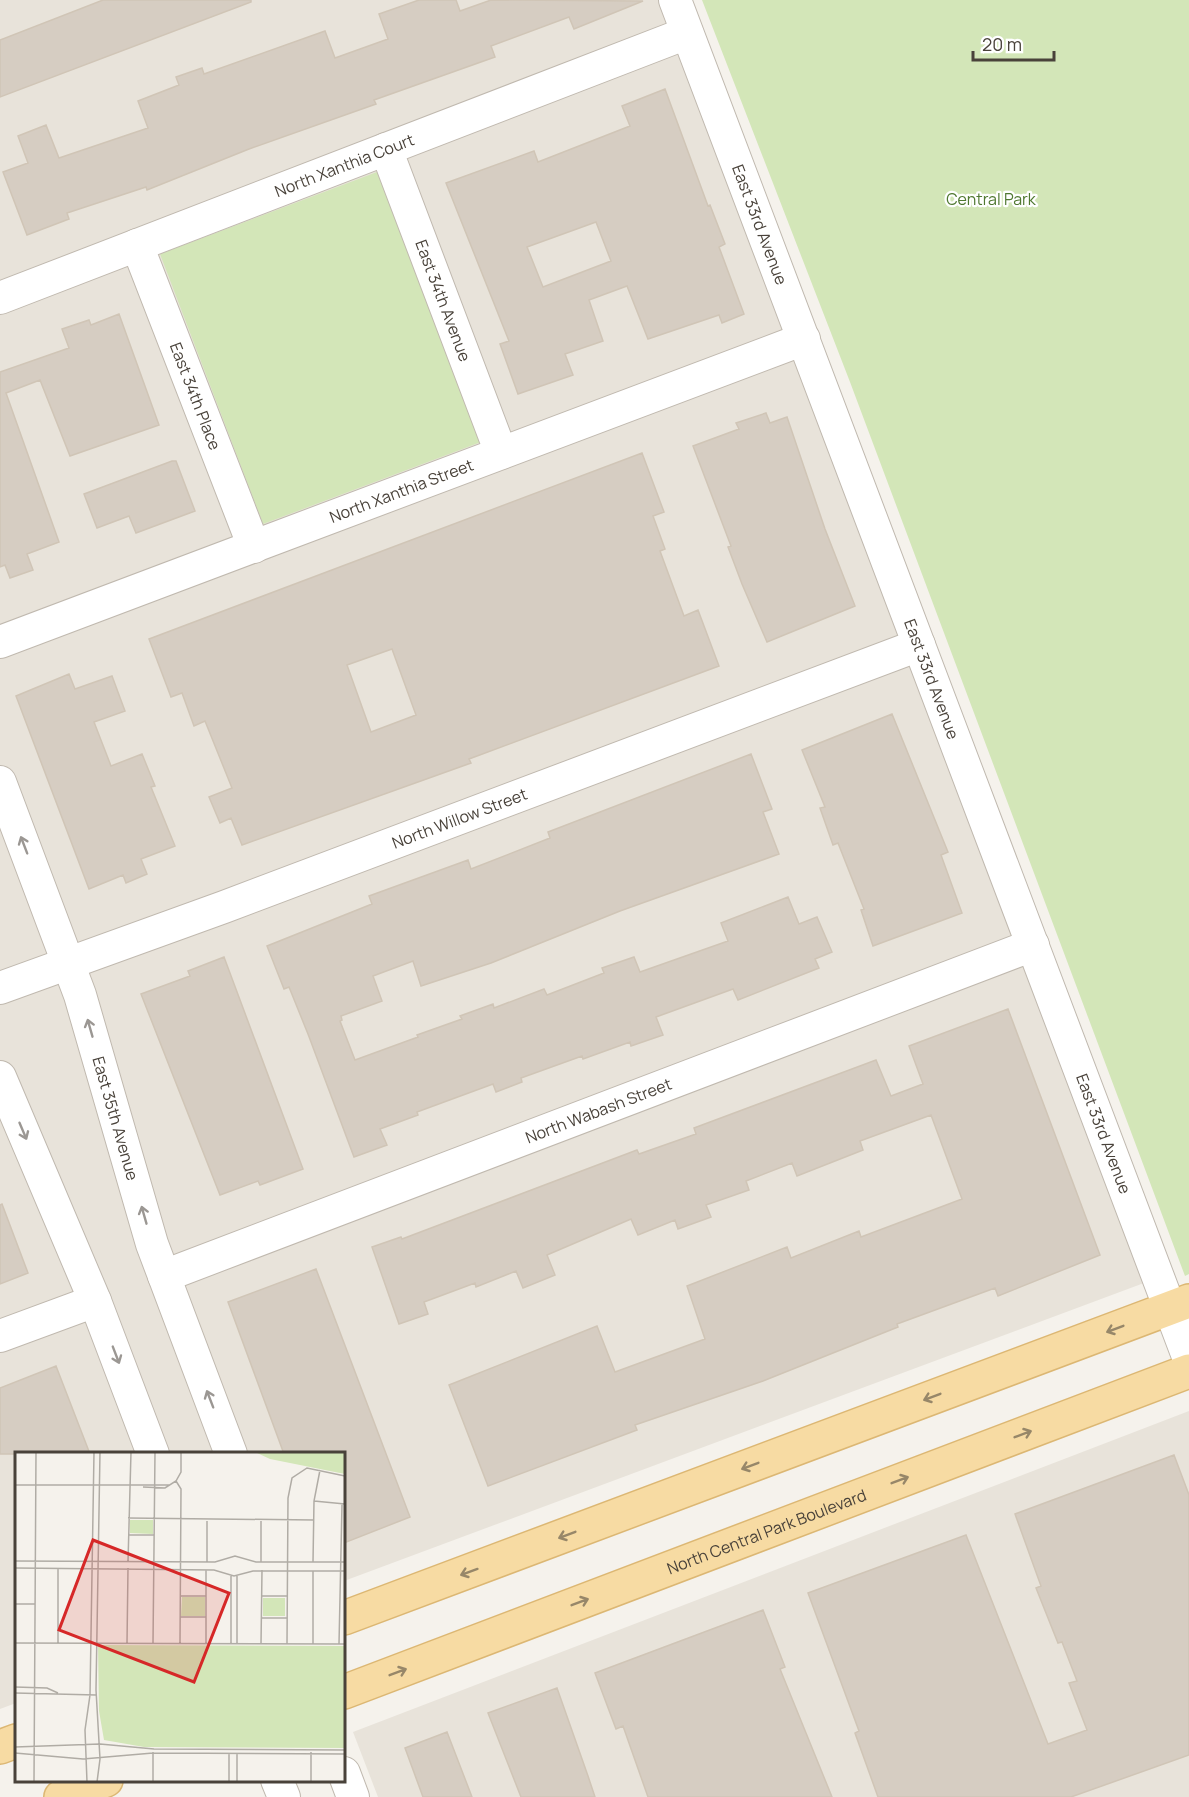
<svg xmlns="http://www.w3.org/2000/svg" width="1189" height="1797" font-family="Manrope,sans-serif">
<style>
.residential{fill:#e8e3da}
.green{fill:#d3e6b8}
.building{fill:#d6cdc2;stroke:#d0c5b6;stroke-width:1.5;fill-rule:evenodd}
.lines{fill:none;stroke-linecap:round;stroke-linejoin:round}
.minor-casing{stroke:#c0b9af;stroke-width:34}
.major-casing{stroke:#dcb773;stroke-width:36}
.minor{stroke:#fff;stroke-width:32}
.major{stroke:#f7dba3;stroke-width:33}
.oneway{stroke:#9b9793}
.oneway2{stroke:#978769}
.labels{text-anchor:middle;stroke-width:4.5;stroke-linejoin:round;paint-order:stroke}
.street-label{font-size:16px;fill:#49423a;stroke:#fff}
.park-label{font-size:16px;fill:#4f7830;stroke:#fff}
.inset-road{fill:none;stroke:#b0aca5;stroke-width:1.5}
.view{fill:#d62828;fill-opacity:0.15;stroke:#d62828;stroke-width:3}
.inset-edge{fill:none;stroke:#49423a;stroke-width:3}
</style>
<rect width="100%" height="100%" fill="#f5f2ec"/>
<path class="residential" d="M0,0h683l461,1283 -800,298v-127h-328v249l-16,6z
M1189,1411v386h-811l-25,-65z"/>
<path class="green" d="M702,0h487v1274l-4,2 -335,-894z
M377,172l104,270 -218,82 -103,-270z"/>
<path class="building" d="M103,0h148v2l-251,95v-57z
M419,0h37l4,11 31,-11 152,1 -69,28 -5,-12 -78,29 4,11 -121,43 2,4 -127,45 -102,41 -1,-3 -79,26 2,6 -42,16 -24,-63 25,-9 -10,-27 28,-11 13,33 89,-30 -10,-27 41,-16 -3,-8 26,-9 2,6 121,-43 10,27 53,-19 -9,-25z
M665,89l43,117 2,-1 15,39 -6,3 25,67 -22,9 -3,-8 -71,24 -21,-53 -38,14 14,41 -38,13 8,21 -55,19 -18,-50 9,-3 -63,-158 88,-32 4,11 92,-36 -8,-20zM596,222l15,39 -68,26 -16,-40z
M119,314l40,111 -89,31 -30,-76 -34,13 53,149 -32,12 6,16 -23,8 -5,-13 -5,2v-195l69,-24 -7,-19 27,-9 2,5z
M766,413l4,10 17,-6 38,112 30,77 -88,36 -25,-58 -14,-37 3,-1 -38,-100 46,-17 -3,-6z
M642,453l22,59 -11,4 12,33 -5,2 24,65 14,-6 21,56 -250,93 2,4 -229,82 -11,-27 -11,5 -11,-26 23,-9 -27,-67 -11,5 -12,-33 -11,4 -22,-58zM392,649l24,66 -45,17 -24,-67z
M172,461h4l19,50 -59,22 -7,-17 -32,12 -13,-34z
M69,674l6,15 37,-13 13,35 -31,11 17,44 31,-12 13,32 -4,1 24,59 -34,13 6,15 -21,9 -3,-8 -34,14 -73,-193z
M892,714l56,138 -7,3 21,58 -89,33 -12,-36 3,-1 -26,-66 -5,2 -13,-37 5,-1 -23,-57z
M751,754l21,55 -9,3 16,42 -159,57 -129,52 -70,23 -8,-25 -40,15 9,25 -41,15 1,4 -2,1 15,39 63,-23 -1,-2 45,-16 -2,-3 33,-12 1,4 50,-19 3,6 57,-22 -2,-5 32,-11 6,15 88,-31 -7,-18 67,-26 11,27 18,-7 15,35 -17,7 4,9 -81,32 -5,-11 -77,28 7,18 -32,11 -1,-4 -47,17 -1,-3 -61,22 1,4 -26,10 -3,-8 -76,28 1,3 -38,14 7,16 -33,12 -46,-123 -19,-47 -5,2 -17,-43 105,-42 -3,-8 99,-36 3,9 79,-31 -2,-6z
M224,957l79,212 -43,16 -2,-4 -38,14 -79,-201 49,-18 -2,-5z
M1008,1009l92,246 -102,41 -3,-8 -98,36 1,3 -135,54 -128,44 2,5 -149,56 -39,-101 148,-59 18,46 90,-33 -18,-53 100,-39 4,11 68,-27 2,6 101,-38 -31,-84 -71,26 3,9 -66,26 -5,-13 -46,18 3,9 -43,15 5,12 -33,12 -3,-9 -37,15 -7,-16 -84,36 8,20 -32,13 -7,-17 -40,16 -1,-4 -51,19 4,12 -29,10 -27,-77 29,-10 1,2 235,-89 2,4 57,-20 -2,-6 182,-68 15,36 32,-12 -14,-38z
M2,1204l26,69 -28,11v-79z
M316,1269l94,248 -66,26v-89h-60l-56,-152z
M56,1366l34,88h-90v-66z
M1174,1455l15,40v260l-118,42h-193l-23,-64 4,-2 -51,-138 158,-58 82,209 39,-14 -18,-47 8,-2 -15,-39 -4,1 -22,-55 5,-2 -26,-72z
M763,1610l22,57 -5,2 52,128h-184l-25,-71 -7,3 -21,-56z
M557,1688l31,88 7,21h-74l-33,-84z
M447,1732l25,65h-49l-18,-49z"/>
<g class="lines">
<g class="minor-casing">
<g id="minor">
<path id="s1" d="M675,0l514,1359"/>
<path id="s2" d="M386,149l115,304"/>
<path id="s3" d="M137,245l117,302"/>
<path id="s4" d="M0,298l687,-265"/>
<path id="s5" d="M0,642l804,-303"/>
<path id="s6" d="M0,782l80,213 72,249 79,210"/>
<path id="s7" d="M0,988l224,-81 695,-262"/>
<path d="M0,1077l95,224 58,153"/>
<path id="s8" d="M164,1276l869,-331"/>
<path d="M0,1336l95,-35"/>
<path d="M344,1773l9,24"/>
<path d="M277,1780l7,17"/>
</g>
</g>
<g class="major-casing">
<g id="major">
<path d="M344,1618l845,-317"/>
<path id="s9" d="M344,1692l845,-321"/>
<path d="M0,1747l16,-6"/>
<path d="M61,1797l45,-17"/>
</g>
</g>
<use href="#minor" class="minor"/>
<use href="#major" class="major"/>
</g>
<defs><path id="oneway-shaft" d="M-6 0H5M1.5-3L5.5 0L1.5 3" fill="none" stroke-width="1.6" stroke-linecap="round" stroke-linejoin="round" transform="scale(1.5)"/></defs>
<g class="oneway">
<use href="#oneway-shaft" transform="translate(24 845) rotate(-111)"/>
<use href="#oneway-shaft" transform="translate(90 1028) rotate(-106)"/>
<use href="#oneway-shaft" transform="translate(23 1131) rotate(67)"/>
<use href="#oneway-shaft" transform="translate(144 1215) rotate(-106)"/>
<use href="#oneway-shaft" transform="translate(116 1355) rotate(69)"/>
<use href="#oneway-shaft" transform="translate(210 1399) rotate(-111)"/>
</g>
<g class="oneway2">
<use href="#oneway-shaft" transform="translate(1115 1329) rotate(159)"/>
<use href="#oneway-shaft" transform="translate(932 1397) rotate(159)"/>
<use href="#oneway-shaft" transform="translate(1023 1434) rotate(-21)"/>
<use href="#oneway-shaft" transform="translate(750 1466) rotate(159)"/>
<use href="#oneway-shaft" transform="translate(900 1480) rotate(-21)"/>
<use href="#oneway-shaft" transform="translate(567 1535) rotate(159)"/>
<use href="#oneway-shaft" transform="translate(469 1572) rotate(160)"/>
<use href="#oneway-shaft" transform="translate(580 1602) rotate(-21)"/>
<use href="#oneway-shaft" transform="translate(398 1672) rotate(-21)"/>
</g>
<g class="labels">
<g class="street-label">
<text dy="6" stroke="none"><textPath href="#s4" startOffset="369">North Xanthia Court</textPath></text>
<text dy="6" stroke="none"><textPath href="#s1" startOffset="240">East 33rd Avenue</textPath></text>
<text dy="6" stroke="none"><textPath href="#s2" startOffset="162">East 34th Avenue</textPath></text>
<text dy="6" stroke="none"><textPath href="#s3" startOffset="162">East 34th Place</textPath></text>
<text dy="6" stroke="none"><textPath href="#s5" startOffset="429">North Xanthia Street</textPath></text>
<text dy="6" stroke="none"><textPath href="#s1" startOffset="726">East 33rd Avenue</textPath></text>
<text dy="6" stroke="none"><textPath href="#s7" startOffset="490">North Willow Street</textPath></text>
<text dy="6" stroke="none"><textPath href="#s8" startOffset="465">North Wabash Street</textPath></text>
<text dy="6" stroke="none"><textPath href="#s6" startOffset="356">East 35th Avenue</textPath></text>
<text dy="6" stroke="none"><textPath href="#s1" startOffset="1212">East 33rd Avenue</textPath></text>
<text dy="6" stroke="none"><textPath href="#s9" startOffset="452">North Central Park Boulevard</textPath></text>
</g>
<g class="park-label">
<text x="991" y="205">Central Park</text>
</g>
</g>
<g transform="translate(15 1452)">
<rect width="330" height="330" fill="#f5f2ec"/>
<path d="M240,0h90v22l-75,-15zM115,68h23v14l-23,-1zM167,145h23v19h-24zM248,146h22v18h-22zM83,193l247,1v102l-201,-1 -40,-7 -5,-29z" fill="#d3e6b8"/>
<path class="inset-road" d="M161,29l5,8 -1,154M0,33h155M128,35l22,1 11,-7 5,-9v-20M299,49l31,3M113,66l186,2M192,69v41M113,83h26M0,109l200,1 20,-6 21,6h89M113,110l3,-110M246,110v-41M298,110l1,-61 6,-31M0,116l199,2 20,6 19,-5h92M191,118v74M165,144h26M246,144h26M0,152h20M165,165h26M246,166h26M0,191l330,1M43,191v-75M112,191l1,-75M138,191l2,-191M216,192v-68M222,192v-68M246,192l1,-74M272,192l1,-146 4,-20 15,-10 38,8M298,192v-73M324,192l3,-140M0,235l32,1 11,5M0,241l81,2M0,295l85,-3 54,5 191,1M0,301l68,6 70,-6 192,1M19,330l2,-330M72,330l-2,-52 5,-35 4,-243M82,330l3,-23 -4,-69 4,-238M138,330v-30M214,330v-29M222,330v-29M296,330v-30"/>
<path class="view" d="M78,88l136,53 -35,89 -135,-52z"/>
<rect width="330" height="330" class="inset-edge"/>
</g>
<path d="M973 51v9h81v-9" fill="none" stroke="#49423a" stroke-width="3"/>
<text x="982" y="51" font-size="18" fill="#49423a" stroke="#ffffff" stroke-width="4.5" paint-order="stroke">20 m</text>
</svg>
